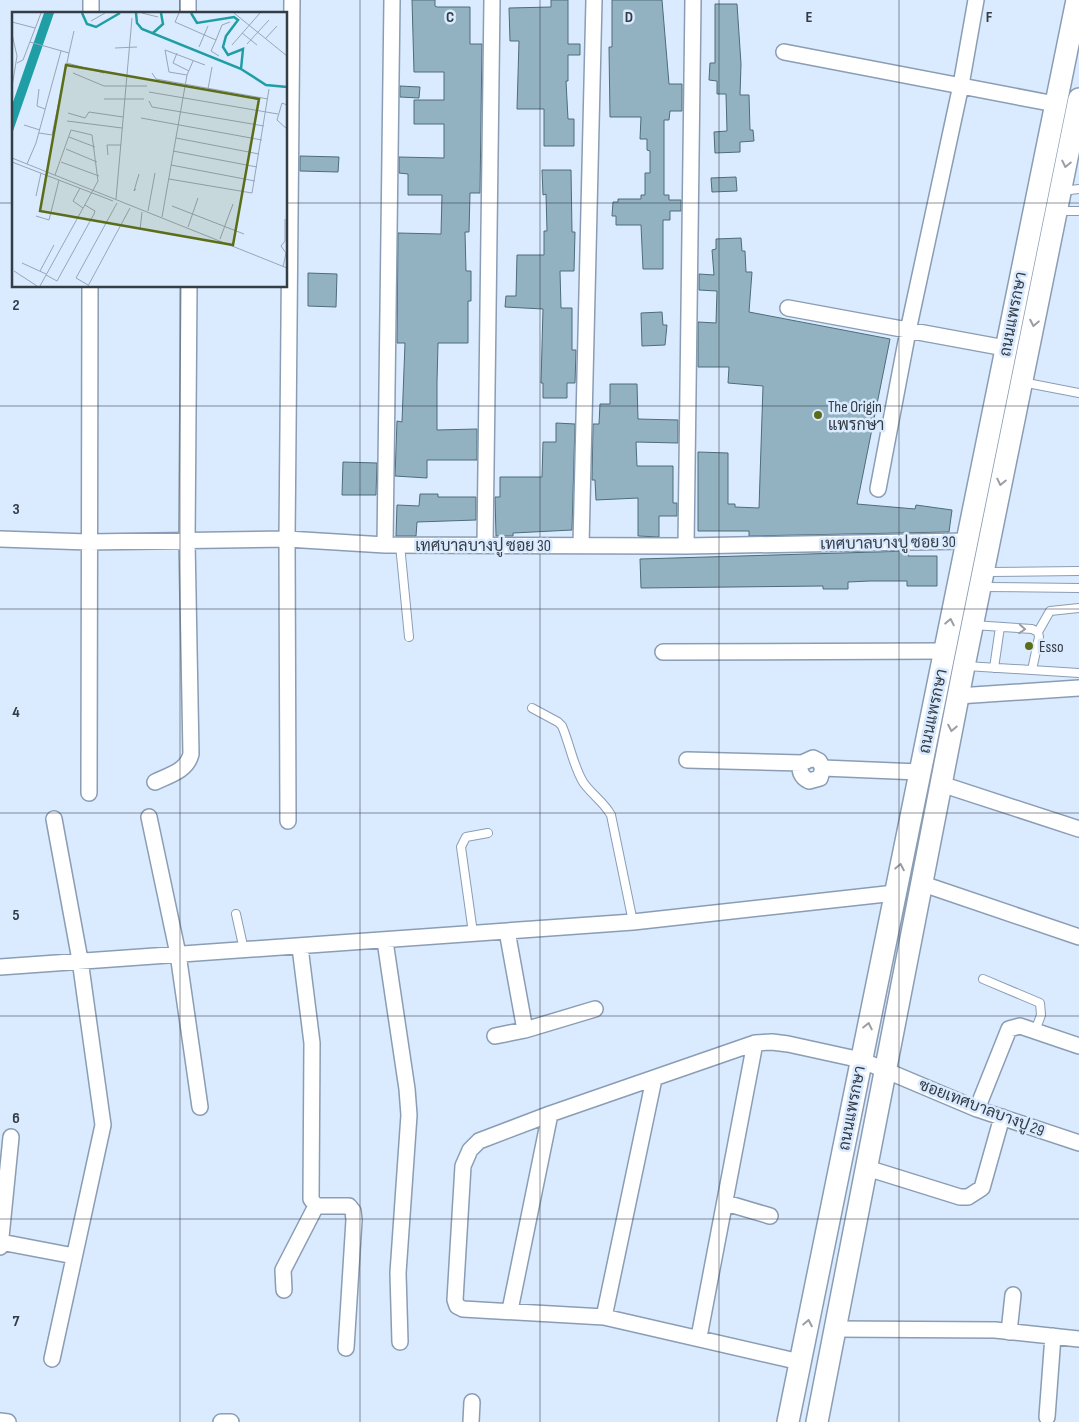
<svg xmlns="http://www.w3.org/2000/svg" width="1079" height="1422" font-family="'Sofia Sans Condensed',Sarabun,sans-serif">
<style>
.building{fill:#92b2c1;stroke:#4e6c79}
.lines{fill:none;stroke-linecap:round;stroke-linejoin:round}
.service-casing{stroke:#8a9db4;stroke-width:10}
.minor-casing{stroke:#8a9db4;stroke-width:18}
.secondary-casing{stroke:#8a9db4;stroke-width:24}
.service{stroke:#fff;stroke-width:8}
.minor{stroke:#fff;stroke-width:15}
.secondary{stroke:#fff;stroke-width:21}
.oneway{stroke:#9a9ea2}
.grid{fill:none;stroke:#343c46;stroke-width:1;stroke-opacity:0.55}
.poi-dot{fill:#5c6d19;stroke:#daebff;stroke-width:2}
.labels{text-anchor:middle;stroke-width:5;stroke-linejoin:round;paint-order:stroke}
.street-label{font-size:16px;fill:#343c46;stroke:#daebff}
.poi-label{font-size:16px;fill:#343c46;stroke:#daebff;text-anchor:start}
.inset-river{fill:none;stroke:#1f9ea5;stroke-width:2.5}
.inset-road{fill:none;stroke:#98a5b5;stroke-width:1}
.view{fill:#5c6d19;fill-opacity:0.15;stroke:#5c6d19;stroke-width:2.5}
.inset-edge{fill:none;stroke:#343c46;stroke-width:2.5}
.grid-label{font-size:16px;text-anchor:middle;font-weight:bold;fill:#343c46;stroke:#daebff;stroke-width:5;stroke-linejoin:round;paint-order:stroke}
</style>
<rect width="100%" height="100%" fill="#daebff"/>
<path class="building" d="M412,0h23v6l2,1h33v37h12l-2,149h-10l-1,39h-4l1,39h5v30h-3v42h-30l-1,39v48l40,-1v31h-50v18l-32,-2 2,-55 5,1 3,-79h-8l1,-110 43,1 1,-39h-34v-21l-9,-1v-16l45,1v-34h-30v-24h30v-28h-30z
M551,0h17v44h12v11h-12v26h-2l2,38h6v27h-30v-37h-27l2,-68h-9l-1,-33 42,-1z
M612,0h50l7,84h13v27h-12l-1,9h-5v75h5v5h12v11h-11v9h-7v49h-20l-2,-44h-25v-9h-4l1,-14h5v-3h23v-4h4v-22h5v-22l-3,-1v-11h-7l1,-22h-31l-1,-70h3z
M715,4h22l4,60 -1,31h9l1,35h3l1,11 -14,1v10l-25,1 -1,-21 13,-1 -1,-37h-9v-13l-8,-1 1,-17h5z
M400,86l20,1 -1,11 -19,-1z
M300,156l39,1 -1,15 -38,-1z
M542,170h29l1,62h3l-1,39h-14l1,37h11v42h4l-1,33h-8v15h-24v-15h-2l2,-74 -38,-2 1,-11h10l1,-41h27v-24h3l-1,-37 -3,1z
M736,177l1,14 -25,1 -1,-14z
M741,238l1,13h3l1,21h6l-3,40 141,27 -33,165 58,5 1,-4 36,5 -3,22 -200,4v-5h-51v-79l30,1v51h7v3l24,1 4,-122 -35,-3 1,-16h-31v-45l18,1 1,-32 -18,-1v-16l15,1 -2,-25 4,-1v-10z
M308,273l29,1 -1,33 -28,-1z
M662,312l1,13h4l-2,20 -23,1 -1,-33z
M610,384h27l1,35 40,1v23l-42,-1 1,24h36v37h4v13h-18v21l-21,-1v-38l-42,2 -1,-20h-3l1,-56h6l1,-20h10z
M556,423l19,1 -3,106 -59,3v3h-17l-1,-39h5v-20h42l1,-35h13z
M343,462l34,1 -1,32h-34z
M420,494h18v3h38v23l-59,2 -1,14h-20l1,-31 22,1z
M909,551l-1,5h29v30h-30v-5h-37l-22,1v7h-25v-3l-182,2 -1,-29z"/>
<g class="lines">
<g class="service-casing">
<path id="service" d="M1062,191l17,-2
M1059,211h20
M1022,382l57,11
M400,545l9,92
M986,572l93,-1
M983,587l96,1
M973,625l59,4 6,3 1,5 -7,33
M1038,632l12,-21 29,-3
M966,666l113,7
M994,668l6,-41
M532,708l26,14 4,4c8,19 11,39 21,56 8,12 21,20 28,33l22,107
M236,914l8,36
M473,933l-12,-86 5,-10 22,-4
M983,979l57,24 1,12 -6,16"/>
</g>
<g class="minor-casing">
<path id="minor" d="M188,0v14
M91,14v-14
M784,52l271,52
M788,308l217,40
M878,489l30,-158 53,-246 15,-85
M0,539l88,3 199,-3 98,6 301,1 280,-5
M385,545l7,-545
M485,545l7,-545
M581,545l13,-545
M686,546l7,-546
M663,652l281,-1
M958,696l121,-8
M687,760l115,3 11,-5 6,3 4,7 -3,10 -11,3c-8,-4 -11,-11 -7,-18
M823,768l96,4
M155,782c14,-7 32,-11 36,-28l-4,-213 2,-255
M941,784l138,45
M89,793l1,-507
M149,817l29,137 22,153
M288,821l-1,-282 5,-539
M923,884l156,53
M507,931l18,99 70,-21
M385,941l22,148 2,26 -11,158 2,69
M300,947l12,96 -1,156 5,7h33l4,5 1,9 -8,128
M0,967l633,-45 262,-29
M495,1036l30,-6
M977,1109l32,-80 11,-3 59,20
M867,1168l93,29h8l14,-9 20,-71
M726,1203l44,13
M1,1242l73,14
M0,1247l11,-110
M284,1290l-1,-20 33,-64
M510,1310l40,-196
M604,1317l50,-238
M835,1329l160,1 84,9
M1009,1332l4,-37
M699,1337l56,-294
M52,1359l51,-234 -23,-165 -26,-141
M800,1362l-196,-45 -141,-8 -6,-3 -2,-6 8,-134 7,-16 9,-9 71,-27 205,-71 17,-1 16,2 73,16 116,49 102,34
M1047,1417l6,-81
M0,1421l8,1
M221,1422h10
M471,1422l1,-20"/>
</g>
<g class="secondary-casing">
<path id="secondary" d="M788,1422l289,-1422
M817,1422l147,-756 115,-567"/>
</g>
<use href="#service" class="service"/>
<use href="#minor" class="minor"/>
<use href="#secondary" class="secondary"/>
</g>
<defs><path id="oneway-chevron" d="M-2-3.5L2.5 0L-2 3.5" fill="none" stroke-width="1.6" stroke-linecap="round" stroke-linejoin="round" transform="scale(1.25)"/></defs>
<g class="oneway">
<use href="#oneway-chevron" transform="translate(1066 164) rotate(102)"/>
<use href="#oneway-chevron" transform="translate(1034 323) rotate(101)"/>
<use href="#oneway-chevron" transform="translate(1001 482) rotate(102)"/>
<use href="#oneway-chevron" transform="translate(950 622) rotate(-79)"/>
<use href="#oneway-chevron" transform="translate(1022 629) rotate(4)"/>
<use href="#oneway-chevron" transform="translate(952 728) rotate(101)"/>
<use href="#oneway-chevron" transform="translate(900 867) rotate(-79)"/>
<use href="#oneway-chevron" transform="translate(868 1026) rotate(-78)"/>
<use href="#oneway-chevron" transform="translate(808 1323) rotate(-79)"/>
</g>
<path class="grid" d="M180,0v14M360,0v1422M540,0v1422M719,0v1422M899,0v1422M0,203h14M286,203h793M180,286v1136M0,406h1079M0,609h1079M0,813h1079M0,1016h1079M0,1219h1079"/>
<g class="poi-dot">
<circle cx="818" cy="415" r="5"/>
<circle cx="1029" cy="646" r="5"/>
</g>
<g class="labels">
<g class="street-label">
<text transform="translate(1012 314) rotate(-79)" y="6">ถนนแพรกษา</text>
<text transform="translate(888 542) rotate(-1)" y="6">เทศบาลบางปู ซอย 30</text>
<text x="483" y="551">เทศบาลบางปู ซอย 30</text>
<text transform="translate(932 711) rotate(-78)" y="6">ถนนแพรกษา</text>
<text transform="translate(982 1107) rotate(21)" y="6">ซอยเทศบาลบางปู 29</text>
<text transform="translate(851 1108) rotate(-79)" y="6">ถนนแพรกษา</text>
</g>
<g class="poi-label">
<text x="828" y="412">The Origin<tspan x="828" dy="18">แพรกษา</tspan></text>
<text x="1039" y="652">Esso</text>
</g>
</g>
<g transform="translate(12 12)">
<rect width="275" height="275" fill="#daebff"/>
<path d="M32,1h10l-42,121v-29z" fill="#1f9ea5"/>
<path class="inset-river" d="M70,1l5,11 9,3 24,-14M124,1l1,10 5,6 99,40 2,-20 -15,6 -5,-8 3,-11 12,-16 -4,-3 -37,6 -6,-10M141,21l10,-9 -2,-11M229,57l25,16 21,2"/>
<path class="inset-road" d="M130,1l16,4M167,1l-4,9 41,18 6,-15 8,-3M222,1l53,43M79,9l14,-8M0,10l23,6M230,21l15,12M0,22l5,22 -5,31M254,26l11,-12M204,28l-5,11 8,5M18,30l39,11 -17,82 -13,-2M235,32l22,-24M220,33l28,-32M187,35l9,-21M103,36l22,-1M57,41l5,-22M165,41l-4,10 16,8M5,51l6,-3 18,-47M55,51l37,10M61,61l31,13h43M140,61l4,6 112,20M175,63l-18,-3 -4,-22 40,15M27,77l-2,17 8,3M196,77l4,-22M137,80l129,22M92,87h40M137,89l3,6 112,19M275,93l-5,-2 -5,17 10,9M56,101l17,5 4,-6 34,5M129,106l121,22M55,109l55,7M12,113l16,5M57,125l26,10M164,126l83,16M54,137l31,13M161,139l84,16M96,143l-1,-10h14M0,146l275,110M0,150l101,39M49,150l38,14M15,152l9,-21 25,-92M159,153l84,16M157,167l83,14 17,-104M68,176l-7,13 10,7M124,177l-2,2 5,-17M24,184l5,-23M104,187l16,-181M160,194l72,28M136,199l7,-38M24,204l13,4 10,-40M150,205l25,-142 6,-14M176,215l10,-29M128,218l2,-18M208,227l13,-35M10,251l24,11M271,255l3,-14 -5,-7 4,-5v-22M2,259l23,15M28,259l14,-26M34,263l11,6 37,-67 1,-3 -10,-6M76,273l-12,-7 41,-75M28,274l58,-105 -6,-46 -21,-5 -16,45M76,274l42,-78"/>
<path class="view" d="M54,53l193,34 -26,146 -193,-34z"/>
<rect width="275" height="275" class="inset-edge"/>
</g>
<g class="grid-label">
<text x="450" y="22">C</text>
<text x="629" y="22">D</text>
<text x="809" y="22">E</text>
<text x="989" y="22">F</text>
<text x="16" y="310">2</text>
<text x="16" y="514">3</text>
<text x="16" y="717">4</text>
<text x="16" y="920">5</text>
<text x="16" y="1123">6</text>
<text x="16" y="1326">7</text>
</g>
</svg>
